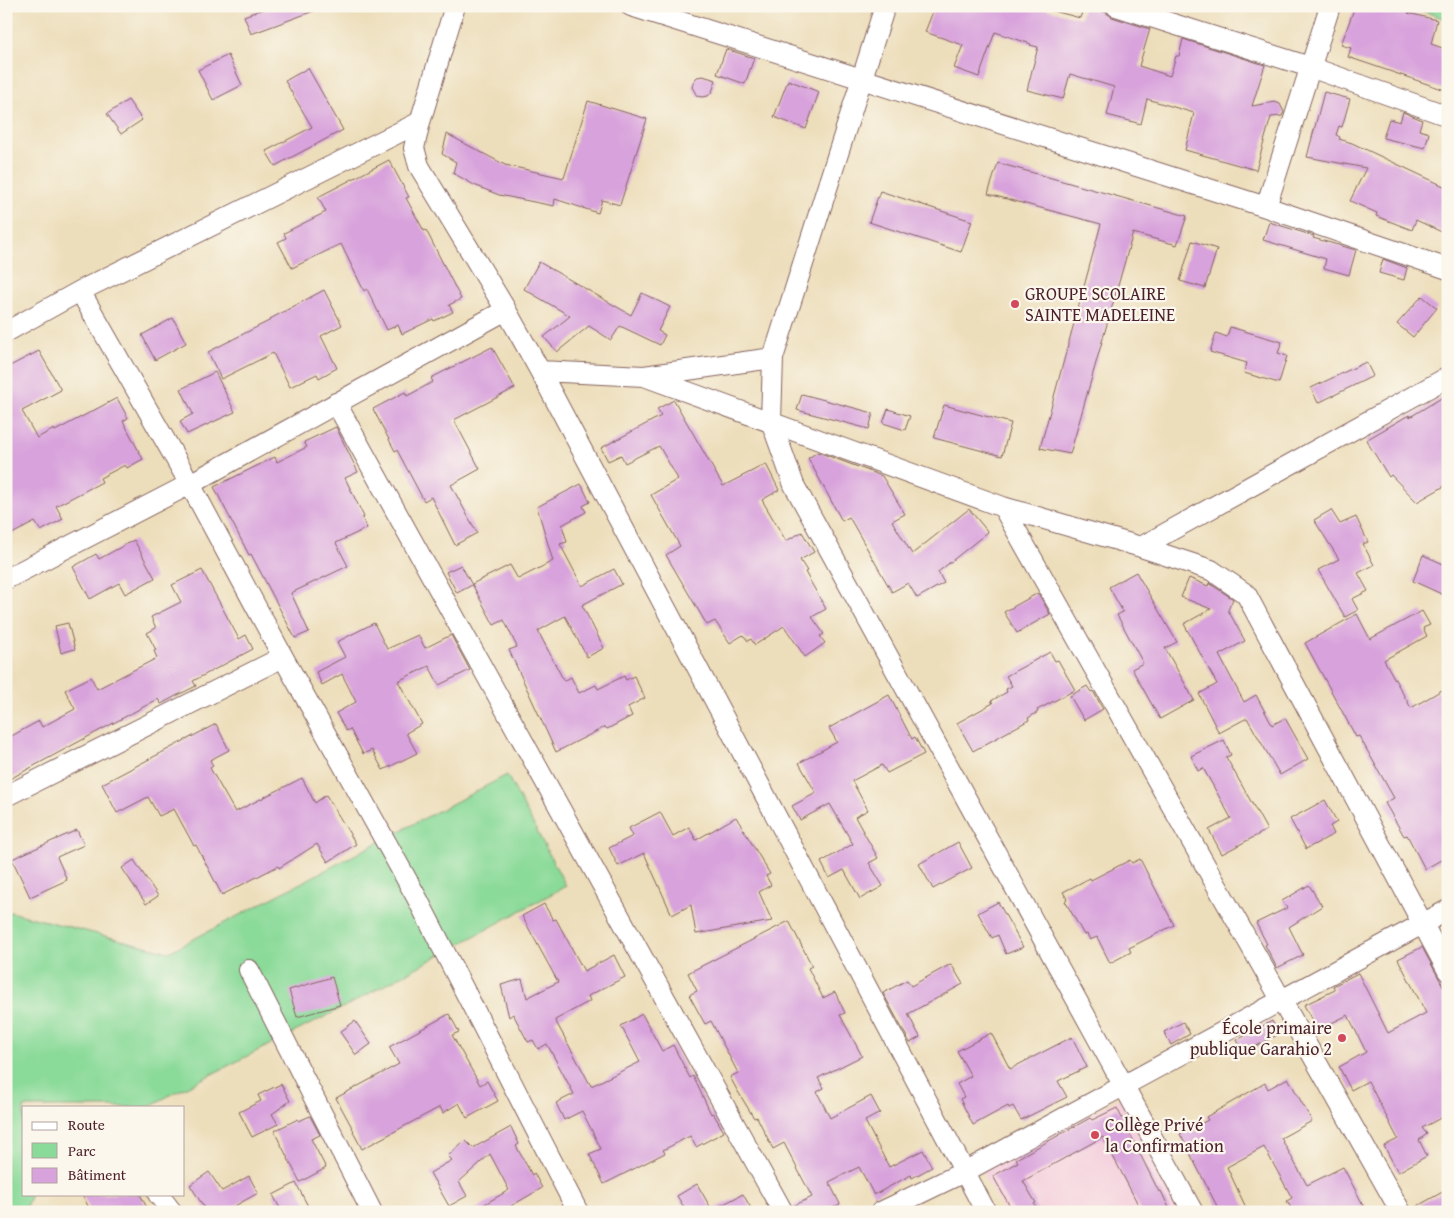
<svg xmlns="http://www.w3.org/2000/svg" width="1454" height="1218" font-family="'Gentium Book Plus',serif">
<style>
.built{fill:#f4cfdd}
.green{fill:#8ada99;stroke:#6a7c62}
.building{fill:#d8a2dc}
.lines{fill:none;stroke-linecap:round;stroke-linejoin:round}
.minor-casing{stroke:#83625d;stroke-width:22}
.minor{stroke:#fff;stroke-width:20}
.poi-dot{fill:#d1495b;stroke:#fbf7ec;stroke-width:2}
.labels{text-anchor:middle;stroke-width:4.5;stroke-linejoin:round;paint-order:stroke}
.poi-label{font-size:18px;fill:#4a1f2b;stroke:#fbf7ec;text-anchor:start}
</style>
<rect width="100%" height="100%" fill="#fbf7ec"/>
<filter id="ink" filterUnits="userSpaceOnUse"><feTurbulence type="fractalNoise" baseFrequency=".02" numOctaves="2"/><feDisplacementMap in="SourceGraphic" scale="10" xChannelSelector="R" yChannelSelector="G"/><feConvolveMatrix kernelMatrix="1 2 1 2 8 2 1 2 1" color-interpolation-filters="sRGB"/></filter>
<filter id="wash" filterUnits="userSpaceOnUse"><feTurbulence type="fractalNoise" baseFrequency=".0096" numOctaves="4" result="noise"/><feDisplacementMap in="SourceGraphic" scale="20" xChannelSelector="R" yChannelSelector="G"/><feGaussianBlur stdDeviation="1.12" result="paint"/><feColorMatrix in="noise" values="0 0 0 0 0 0 0 0 0 0 0 0 0 0 0 0 0 1.4 0 .05"/><feComposite in="paint" operator="in"/></filter>
<g filter="url(#wash)">
<rect width="100%" height="100%" fill="#eddebb"/>
<path class="built" d="M1120,1098l60,114h-176l-23,-41z"/>
<path class="green" d="M1418,6h30v14l-31,-11z
M507,775l59,111 -216,118 -203,103h-123v87h7l-7,18h-18v-301l163,41z"/>
<g id="blocks">
<path class="building" d="M271,6h50l1,2 -71,26 -7,-18z
M935,6h100l45,12 4,-12 21,6 7,5 38,12 -11,37 31,10 6,-20h3l4,-17 82,26 -13,41 23,-4 5,2 4,8 -2,4 -11,1 -15,53 -71,-20 9,-37 -47,-14 -6,25 -34,-9 7,-28 -44,-13 -7,25 -36,-9 11,-43 -8,-2 1,-1 -36,-12 -16,45 -25,-9 9,-23 -38,-13z
M1355,6h46l9,2 -2,5 29,7 -6,24 17,6v41l-100,-34 3,-9 -10,-3z
M726,49l28,9 -9,26 -28,-10z
M228,55l14,30 -29,15 -15,-30z
M308,68l35,62 -68,36 -9,-15 46,-24 -27,-46z
M703,76l13,4 -4,12 -4,4 -6,1 -5,-1 -5,-9 2,-6 3,-4z
M788,80l31,12 -13,37 -32,-12z
M1324,92l26,7 -8,28 -3,-1 -3,9 4,2 -1,2 13,4 96,45v47l-32,-15 -4,10 -36,-14 1,-3 -27,-12 16,-33 -59,-11z
M128,100l14,20 -21,14 -14,-20z
M588,101l59,18 -27,86 -18,-5 -4,13 -43,-14 -1,7 -55,-11 -25,-10 -21,-12 3,-11 -14,-8 5,-20 58,31 59,13z
M1403,112l19,8 -3,10 10,3 -4,15 -42,-10 6,-19 11,3z
M389,160l20,37 -3,1 18,33 2,-1 35,69 -12,6 4,7 -19,9 -1,-2 -31,15 -4,-9 -11,5 -20,-41 -3,2 -23,-47 -49,24 -14,-26 8,-4 -2,-5 42,-21 -8,-15z
M998,163l189,53 -10,29 -44,-12 -63,221 -30,-6 61,-224 -113,-30z
M880,191l92,30 -11,31 -92,-30z
M1269,222l45,14 -1,2 43,12 -7,25 -25,-7 2,-9 -63,-19z
M1192,241l25,8 -12,39 -25,-7z
M1383,259l24,9 -3,12 -25,-7z
M539,262l92,53 11,-22 28,14 -12,24 7,4 -5,10 -40,-19 -9,14 -22,-14 -32,26 -13,-15 26,-21 -46,-27z
M324,290l18,35 -21,11 16,32 -18,10 -2,-4 -27,13 -17,-34 -52,26 -13,-27 47,-24 16,-8 -1,-1z
M1422,296l15,12 -24,29 -16,-13z
M173,318l13,25 -31,17 -13,-25z
M1230,327l52,15 -4,11 9,3 -8,27 -35,-10 3,-10 -37,-11 6,-19 11,4z
M492,347l23,41 -61,32 26,49 -29,16 26,48 -22,12 -24,-48 -7,4 -27,-51 -2,1 -22,-42 32,-17 2,4 26,-14 -2,-4z
M39,351l22,39 -39,21 15,27 17,-9 1,2 62,-33 11,20 -5,3 20,38 -16,9 -2,-3 -25,13 2,4 -46,24 7,13 -22,12 -6,-9 -29,15v-169z
M1366,362l7,14 -55,27 -7,-15z
M215,372l20,40 -48,22 -7,-13 13,-7 -12,-25z
M802,394l71,19 -4,16 -72,-19z
M1448,394v90l-31,18 -26,-27 -2,2 -23,-37 43,-25 1,2z
M674,400l49,86 43,-22 13,26 -17,10 24,41 16,-9 12,20 -14,8 7,11 -2,1 21,37 -14,8 12,17 -4,2 5,7 -20,14 -21,-31 -29,19 -4,-6 -3,2 -5,-6 -13,8 -15,-22 -8,4 -41,-70 14,-9 -29,-51 27,-16 -19,-33 -34,17 -4,-8 -13,6 -7,-13 60,-32 -4,-7z
M944,405l67,18 -9,33 -68,-18z
M888,409l22,7 -5,14 -22,-7z
M336,427l22,45 -13,6 19,39 -2,1 5,10 -31,15 12,23 -57,27 18,39 -14,6 -44,-84 -2,1 -35,-68 61,-30 2,5 30,-15 -3,-5z
M818,452l64,24 23,38 -13,7 20,33 57,-45 19,23 -50,40 6,11 -27,15 -9,-15 -16,9 -43,-75 -7,4 -34,-63z
M581,484l9,18 -7,4 3,6 -24,13 5,17 -7,2 22,42 32,-17 8,15 -40,21 22,43 -17,9 -22,-41 -27,15 26,50 7,-4 8,16 17,-8 2,4 26,-13 2,4 8,-4 11,22 -17,9 4,9 -25,13 -2,-2 -49,25 -47,-102 8,-3 -13,-27 -10,5 -22,-41 38,-19 8,14 35,-18 -16,-54z
M1331,510l9,14 16,-7 12,25 -5,2 11,21 -16,8 10,18 -16,8 6,11 -13,7 -27,-47 21,-11 -25,-39z
M134,540l21,38 -30,16 -6,-11 -29,16 -17,-32 23,-13 3,5z
M1423,555l25,11v31l-35,-16z
M461,565l11,20 -15,8 -11,-21z
M202,570l37,69 7,-4 7,14 -60,32 3,5 -20,10 -15,8 -3,-5 -152,82v-42l33,-18 3,6 33,-18 -10,-19 26,-13 6,12 60,-31 -3,-7 2,-1 -9,-17 9,-5 -5,-11 30,-15 -9,-17z
M1136,572l41,70 -12,6 29,52 -34,19 -28,-50 11,-6 -26,-48 6,-3 -14,-25z
M1189,578l19,8 1,-3 24,16 -5,11 17,31 -26,14 25,47 12,-7 16,30 13,-7 23,41 -28,16 -33,-57 -28,15 -20,-39 18,-10 -33,-60 27,-15 -30,-12z
M1038,593l12,21 -33,19 -13,-21z
M1422,611l8,14 -7,3 4,8 -43,24 27,48 31,-18 1,2 5,-3v167l-23,13 -18,-34 -3,1 -19,-33 9,-5 -35,-62 -3,1 -51,-94 52,-29 13,25z
M68,623l7,26 -14,4 -6,-27z
M374,623l13,26 31,-14 7,13 26,-13 19,35 -31,15 -10,-19 -31,15 24,43 -16,9 11,20 -34,17 -11,-20 -9,4 -13,-25 -4,2 -10,-18 20,-11 -14,-28 -20,11 -6,-13 29,-15 -8,-15z
M1050,652l5,9 3,-1 17,30 -38,20 1,2 -10,6 1,2 -56,31 -16,-28 36,-20 -2,-2 16,-9 -1,-3 6,-3 -6,-10z
M1087,686l4,6 2,-1 10,18 -19,11 -14,-24z
M889,695l23,44 3,-2 9,17 -37,19 -5,-8 -30,16 16,29 -13,7 23,41 -9,5 14,23 -23,13 -16,-29 -15,8 -8,-16 32,-18 -23,-40 -30,16 -8,-14 24,-13 -17,-30 38,-21 -8,-14z
M216,724l13,26 -19,10 3,6 -3,2 25,44 67,-34 13,25 11,-8 30,49 -28,18 -11,-18 -38,24 -1,-2 -56,29 -26,-50 -2,1 -20,-37 -15,7 -11,-19 -31,16 -15,-29z
M1224,740l7,15 -5,2 41,73 -45,24 -13,-24 22,-12 -28,-50 -5,3 -7,-15z
M1325,800l12,22 -7,4 4,8 -28,15 -16,-30z
M660,812l13,24 16,-9 7,13 40,-23 34,57 -4,2 5,9 -12,7 13,29 -76,13 -5,-29 -19,10 -28,-62 -26,13 -9,-18 24,-12 -4,-8z
M77,830l7,15 -27,12 10,23 -37,17 -18,-38z
M958,842l14,26 -39,21 -14,-25z
M1140,859l34,66 -45,23 2,4 -21,11 -13,-26 -7,3 -3,-6 -3,1 -19,-34 2,-2 -4,-7 27,-14 1,2 39,-20 2,3z
M134,860l24,36 -12,8 -24,-36z
M1309,885l13,21 -33,21 14,28 -26,13 -12,-23 2,-1 -11,-21 31,-15 -5,-7z
M998,902l25,45 -17,7 -8,-19 -6,3 -14,-25z
M544,904l9,16 3,-1 28,52 30,-16 11,22 -37,19 2,5 -35,19 36,66 49,-24 -19,-36 21,-12 20,37 11,-6 17,33 3,-2 18,38 2,-1 11,19 -28,15 -6,-11 -27,14 2,3 -61,31 -15,-30 12,-5 -19,-38 -18,9 -8,-17 18,-9 -27,-50 -9,5 -5,-9 -5,2 -15,-28 -4,3 -8,-32 21,-6 5,19 31,-16 -36,-66z
M789,921l23,45 -4,2 15,30 12,-6 10,21 -5,2 22,41 -44,22 6,10 -7,4 13,26 41,-22 9,17 -15,8 24,46 34,-17 9,17 -20,11 -1,-3 -37,20 -15,-28 -30,15 11,22 -15,8h-30l-2,-6 19,-9 -28,-54 -11,6 -16,-32 -3,1 -17,-28 -7,-13 8,-4 -27,-52 -6,3 -16,-29 8,-4 -9,-18z
M1422,947l26,48v119l-26,14 5,6 -8,6 8,16 -29,16 -14,-26 14,-7 -30,-58 -17,9 -12,-23 27,-15 -18,-37 -31,15 -13,-25 31,-15 -2,-4 25,-13 30,60 38,-20 -28,-54z
M951,964l12,20 -55,30 12,23 -10,6 -27,-50 24,-13 4,6z
M332,977l8,28 -43,12 -8,-27z
M449,1014l10,18 -7,3 28,50 7,-4 11,20 -31,17 -8,-15 -16,10 -3,-6 -78,42 -9,-17 1,-1 -18,-33 63,-34 -10,-17z
M355,1021l16,23 -15,11 -16,-23z
M1272,1021l7,13 -35,19 -7,-13z
M1183,1022l7,12 -19,11 -7,-13z
M991,1033l19,36 62,-32 15,30 -29,14 9,16 -46,23 -8,-14 -4,2 -1,-2 -35,19 -13,-26 4,-2 -7,-13 14,-8 -14,-25z
M1288,1078l24,43 -31,17 26,47 36,-18 24,45h-74l-6,-11 5,-3 -28,-51 -37,20 21,45h-28l-40,-78 28,-14 -2,-3 59,-34 3,6z
M281,1084l9,17 -18,13 6,10 -26,13 -13,-25 22,-11 -3,-6z
M1117,1108l42,84 2,-1 10,21h-29l-39,-75 -80,44 13,22 -2,1 5,8h-26l-20,-36 25,-14 -2,-3 74,-41 2,2z
M310,1116l10,19 -9,4 15,29 -26,14 -26,-51 24,-12 1,2z
M511,1127l8,17 -3,2 16,29 2,-2 8,15 -31,18 3,6h-43l38,-22 -19,-36 -31,28 8,14 -18,10 -19,-33 22,-13 -4,-4 17,-16 8,8z
M209,1172l13,19 27,-15 9,17 -34,19h-17l-17,-27z
M296,1183l15,29h-29l-9,-17z
M697,1184l15,26 31,-16 10,18h-66l-10,-16z
M1448,1189v23h-35l-1,-3z
M82,1194h58l9,18h-58z"/>
</g>
</g>
<g filter="url(#ink)">
<use href="#blocks" fill-opacity="0" stroke="#83625d" stroke-width="1"/>
<g class="lines">
<g class="minor-casing">
<path id="minor" d="M455,6l-35,116 -6,26 5,18 87,144 34,61 446,841
M631,6l635,201 182,62
M885,6l-112,352 -2,63 23,64 399,727
M1116,6l194,61 138,49
M1266,207l64,-201
M80,291l110,193 93,173 134,241 161,314
M6,332l74,-41 340,-169
M540,371l104,5 129,-18
M644,376l359,131 138,40 70,23 35,24 202,377
M336,403l447,809
M1003,507l398,705
M1141,547l307,-170
M6,579l184,-95 316,-174
M6,796l277,-139
M249,970l123,242
M158,1194l14,18
M881,1212l83,-40 484,-262"/>
</g>
<use href="#minor" class="minor"/>
</g>
</g>
<g class="poi-dot">
<circle cx="1015" cy="304" r="5"/>
<circle cx="1342" cy="1038" r="5"/>
<circle cx="1095" cy="1135" r="5"/>
</g>
<g class="labels">
<g class="poi-label">
<text x="1025" y="300">GROUPE SCOLAIRE<tspan x="1025" dy="21">SAINTE MADELEINE</tspan></text>
<text x="1332" y="1034" text-anchor="end">École primaire<tspan x="1332" dy="21">publique Garahio 2</tspan></text>
<text x="1105" y="1131">Collège Privé<tspan x="1105" dy="21">la Confirmation</tspan></text>
</g>
</g>
<rect width="1454" height="1218" fill="none" stroke="#fbf7ec" stroke-width="25"/>
<rect x="22" y="1106" width="162" height="90" fill="#fbf7ec" stroke="#b4a19f"/>
<rect x="32" y="1122" width="25" height="8" fill="#ffffff" stroke="#b4a19f"/>
<text x="68" y="1130" font-size="15" fill="#4a1f2b">Route</text>
<rect x="32" y="1143" width="25" height="15" fill="#8ada99" stroke="#b4a19f"/>
<text x="68" y="1156" font-size="15" fill="#4a1f2b">Parc</text>
<rect x="32" y="1168" width="25" height="15" fill="#d8a2dc" stroke="#b4a19f"/>
<text x="68" y="1180" font-size="15" fill="#4a1f2b">Bâtiment</text>
</svg>
